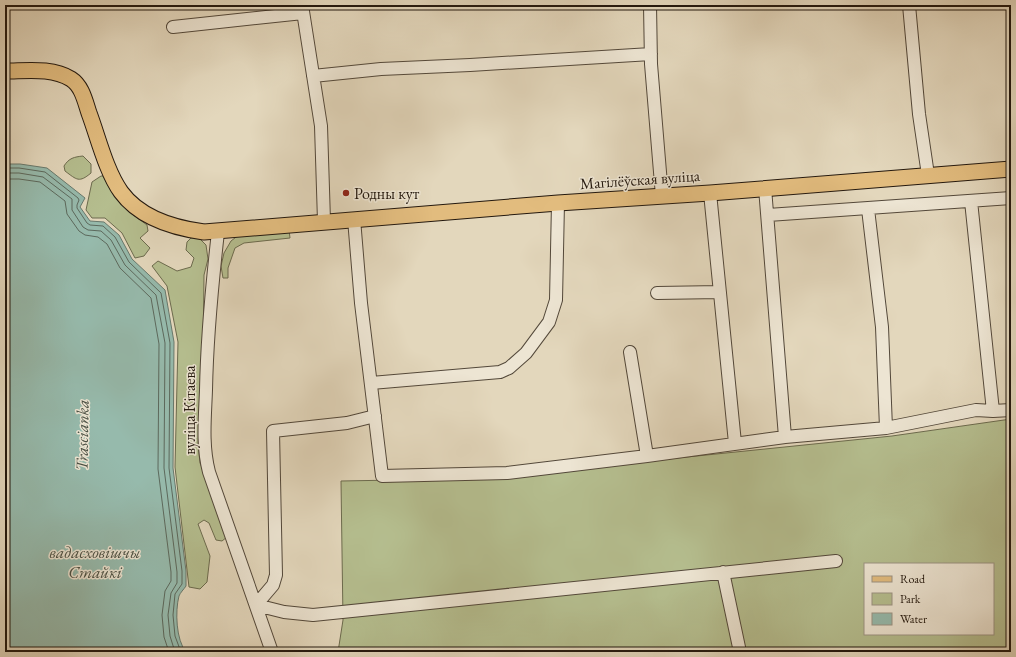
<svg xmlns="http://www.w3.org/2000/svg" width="1016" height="657" font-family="'EB Garamond',serif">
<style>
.green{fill:#b5be8f;stroke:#6c6b4e;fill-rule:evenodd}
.water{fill:#96baac;stroke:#68796d}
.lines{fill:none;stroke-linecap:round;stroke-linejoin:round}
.shore{stroke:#5c695d;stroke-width:1}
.minor-casing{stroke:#53483a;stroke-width:14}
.major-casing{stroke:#23180e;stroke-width:17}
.minor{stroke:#ede5d3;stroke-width:12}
.major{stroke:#e2bc7e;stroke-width:15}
.poi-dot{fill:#8f2418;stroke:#ede5d3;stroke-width:1.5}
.labels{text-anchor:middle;stroke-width:3;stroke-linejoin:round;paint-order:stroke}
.street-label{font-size:16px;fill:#23180e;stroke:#ede5d3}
.poi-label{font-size:16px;fill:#23180e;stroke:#ede5d3;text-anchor:start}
.water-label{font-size:17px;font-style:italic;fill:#4b5145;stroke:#ede5d3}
</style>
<rect width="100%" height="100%" fill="#e3d7bc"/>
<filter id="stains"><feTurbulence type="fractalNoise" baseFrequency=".005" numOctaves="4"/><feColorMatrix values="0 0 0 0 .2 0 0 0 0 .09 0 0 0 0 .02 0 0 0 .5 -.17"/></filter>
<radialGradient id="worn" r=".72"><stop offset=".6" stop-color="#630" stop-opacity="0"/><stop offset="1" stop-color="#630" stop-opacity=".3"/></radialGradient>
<path class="green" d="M83,156l8,8v9c-12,10 -14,7 -26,-2l-1,-5c5,-8 10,-9 19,-10z
M101,176h6l25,38 15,11 1,6 -8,7 10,10 -6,8 -9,2 -13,-25 -17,-15h-13l-6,-8 6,-28z
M289,230l1,8 -46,5 -9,5 -7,20v10h-5l-2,-12 3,-13 7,-12 9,-7z
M198,237l8,8 2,14 -4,16 -1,83 -5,86 2,19 8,17 19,57 -5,4 -6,-1 -7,-17 -5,-3 -6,4 12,32 -3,26 -7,7 -11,-2 -14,-120 3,-125 -11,-56 -15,-20 6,-5 19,10 14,-4 3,-9 -8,-8 1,-8 4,-4z
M1011,419v233h-673l5,-32 -2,-139 166,-3 141,-17 244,-25zM865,564h128v70h-128z"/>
<path class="water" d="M5,164h15l27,4 38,30 -5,9 10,14 14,1 15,13 13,24 33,31 9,52 -1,126 13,103v15c-2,3 -6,7 -7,10 -4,15 -3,44 7,56h-181z"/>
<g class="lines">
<path class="shore" d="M5,168h14l26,4 33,26 1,2 -2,5v3l10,15 3,2 13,1 12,11 14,25 32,31 9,50 -1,125 13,103v13l-7,10 -2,21 2,21 6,16
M5,173h14l24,4 29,22v11l11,17 5,3 13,1 10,9 14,25 31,30 9,48 -1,125 13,104v11l-6,10 -3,22 2,21 5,16
M5,179h14l21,3 25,19 2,13 12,17 6,4 13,2 9,7 13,24 31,30 8,46 -1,125 13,103v9l-6,10 -3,24 2,22 5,15"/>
<g class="minor-casing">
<path id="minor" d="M302,5l19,121 3,95
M650,5l1,59 11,132
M909,5l10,109 9,61
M173,27l130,-14
M313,76l68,-7 89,-4 181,-11
M765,188l20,249
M710,193l25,250
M868,209l14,118 4,101
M768,215l243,-17
M354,219l7,84 21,173 125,-3 140,-17 138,-19 101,-9 90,-18 17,1 -22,-210
M218,232c-6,53 -11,105 -12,158 -1,28 -4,55 3,82l63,180
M657,293l63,-1
M630,352l17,104
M371,383l129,-11 9,-4 17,-15 23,-31 7,-22 2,-97
M993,411l18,-1
M723,572l17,80
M256,605l28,7 29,3 523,-54
M256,605l17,-20 3,-10 -3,-144 74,-8 28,-7"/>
</g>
<g class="major-casing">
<path id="major" d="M5,71c21,0 47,-4 66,8 11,7 14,22 18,34 9,24 17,58 32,79 19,26 53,36 83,40l354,-29 152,-10 301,-24"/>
</g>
<use href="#minor" class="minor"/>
<use href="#major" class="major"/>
</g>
<circle class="poi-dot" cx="346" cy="193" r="4"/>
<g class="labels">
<g class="street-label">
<text transform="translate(640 179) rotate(-4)" y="6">Магілёўская вуліца</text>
<text transform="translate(189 410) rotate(-90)" y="6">вуліца Кітаева</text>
</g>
<g class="poi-label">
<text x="354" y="199">Родны кут</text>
</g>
<g class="water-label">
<text transform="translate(82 435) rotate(-89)" y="6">Trascianka</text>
<text x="95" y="558">вадасховішчы<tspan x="95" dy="20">Стайкі</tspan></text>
</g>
</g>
<rect width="1016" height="657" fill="none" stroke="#e3d7bc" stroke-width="20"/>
<rect x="6" y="6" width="1004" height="645" fill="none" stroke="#23180e" stroke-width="2"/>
<rect x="10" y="10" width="996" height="637" fill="none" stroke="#23180e"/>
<rect x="864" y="563" width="130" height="72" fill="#ede5d3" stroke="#9c9384"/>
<rect x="872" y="576" width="20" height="6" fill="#e2bc7e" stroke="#9c9384"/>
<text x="900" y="583" font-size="12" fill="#23180e">Road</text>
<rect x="872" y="593" width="20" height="12" fill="#b5be8f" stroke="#9c9384"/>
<text x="900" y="603" font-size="12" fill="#23180e">Park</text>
<rect x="872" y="613" width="20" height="12" fill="#96baac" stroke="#9c9384"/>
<text x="900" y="623" font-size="12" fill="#23180e">Water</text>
<rect width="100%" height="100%" filter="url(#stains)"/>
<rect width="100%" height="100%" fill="url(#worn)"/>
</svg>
